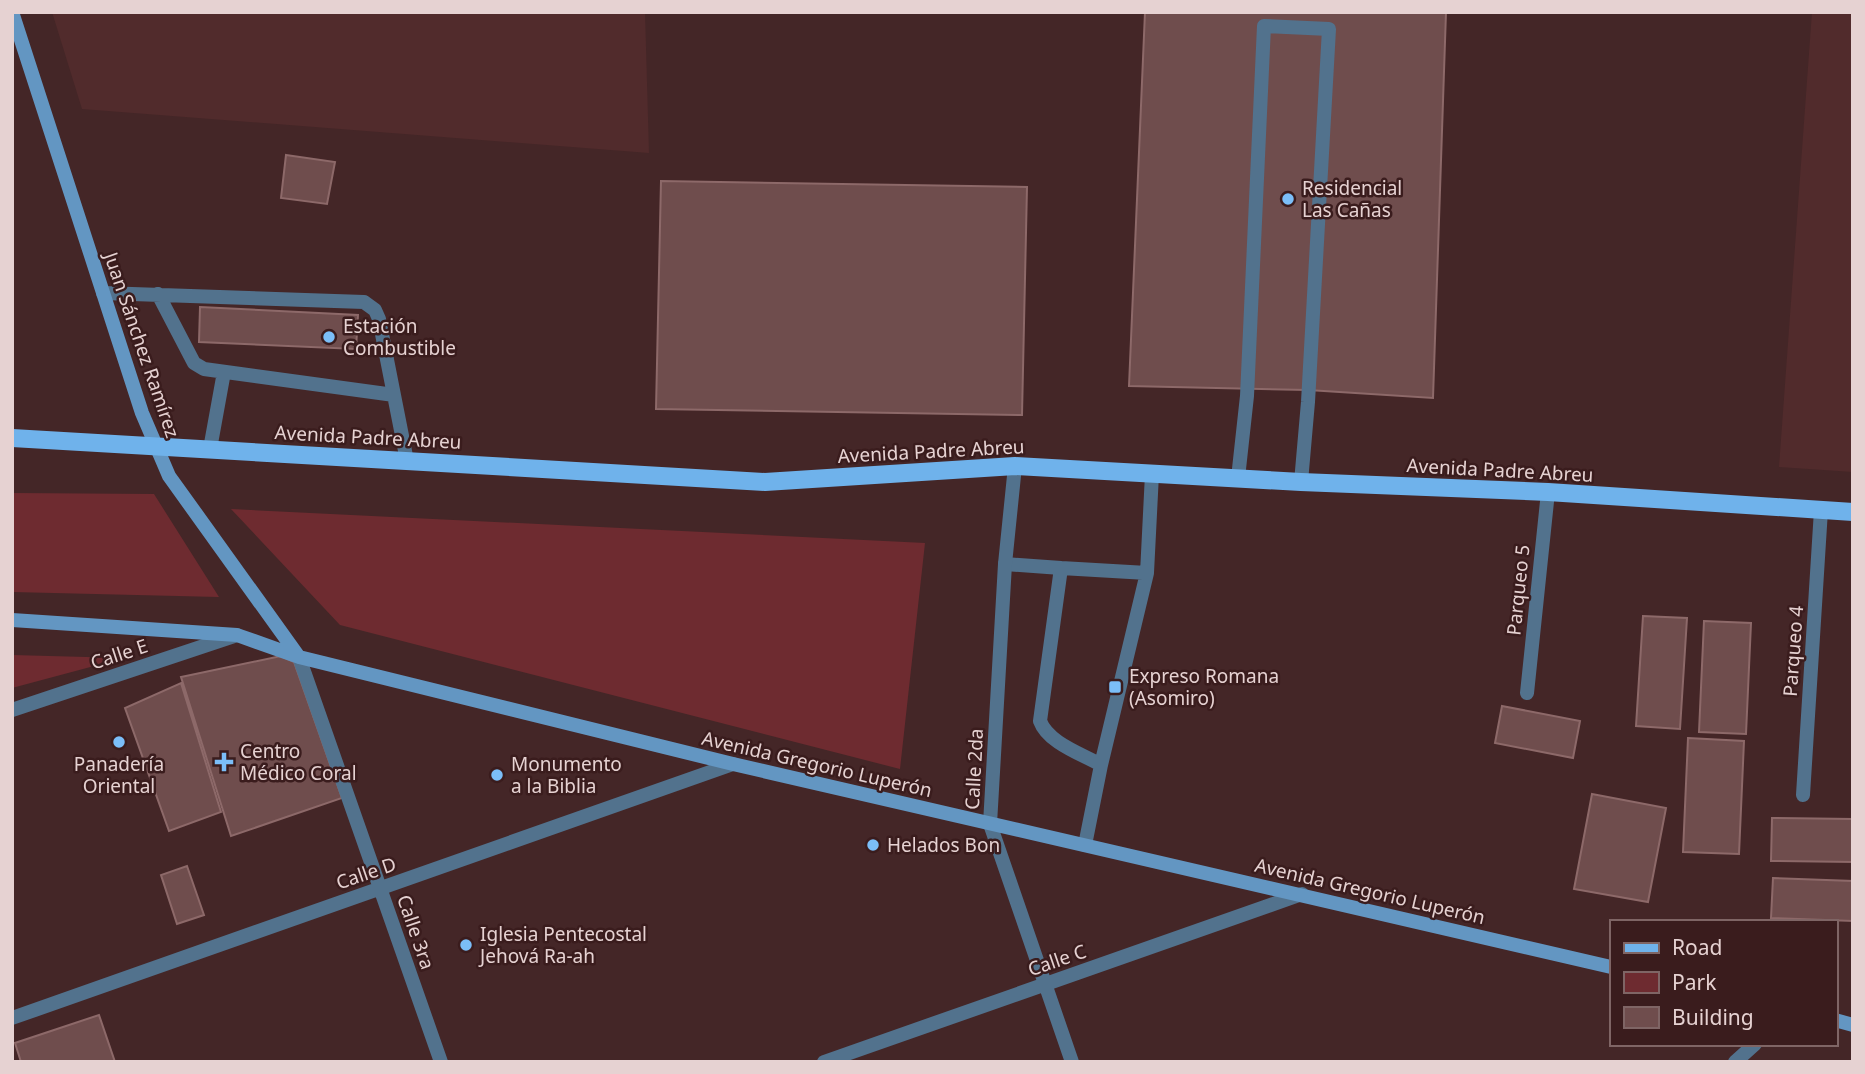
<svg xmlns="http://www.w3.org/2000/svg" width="1865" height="1074" font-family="'Noto Sans',sans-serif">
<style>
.built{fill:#512b2c}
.green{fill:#6e2b30}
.building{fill:#6f4d4d;stroke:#8d6969;stroke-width:2}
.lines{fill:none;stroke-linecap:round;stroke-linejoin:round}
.lane{stroke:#52728d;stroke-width:14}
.street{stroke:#52728d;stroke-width:14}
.secondary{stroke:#6396c2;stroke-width:14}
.primary{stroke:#6fb2eb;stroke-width:18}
.poi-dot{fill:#7bbef8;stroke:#3a1c1d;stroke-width:2.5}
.labels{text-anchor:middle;stroke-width:5;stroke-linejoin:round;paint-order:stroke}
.poi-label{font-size:19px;fill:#e6d2d2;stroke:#3a1c1d;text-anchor:start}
.street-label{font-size:19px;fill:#e6d2d2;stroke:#3a1c1d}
</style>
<rect width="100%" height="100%" fill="#442627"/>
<path class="built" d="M52,12h593l4,141 -567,-44z
M1812,12h41v460l-74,-5z"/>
<path class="green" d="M12,493l142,1 65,103 -207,-5z
M231,509l694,34 -25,226 -560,-144z
M12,655l112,3 -112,30z"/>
<path class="building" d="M1145,12h301l-13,386 -125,-8 -179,-4z
M286,155l49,7 -8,42 -46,-6z
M661,181l366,6 -5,228 -366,-6z
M200,307l158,8 -2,34 -157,-7z
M1643,616l44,2 -7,111 -44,-3z
M1704,621l47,2 -5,111 -47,-2z
M281,656l13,6 48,136 -111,38 -50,-159z
M181,683l40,129 -52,19 -44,-123z
M1502,706l78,15 -7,37 -78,-15z
M1688,738l56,3 -5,113 -56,-2z
M1592,794l74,14 -18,94 -74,-13z
M1772,818l81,1v43l-82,-1z
M187,866l17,49 -27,9 -16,-49z
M1773,878l80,3v40l-82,-3z
M99,1015l16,47h-94l-6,-19z"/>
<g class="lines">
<path class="lane" d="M103,293l261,9 11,8 4,9 28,142
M158,294l36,69 10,6 190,26
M210,449l14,-77
M1005,564l56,4
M1101,765c-19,-11 -53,-22 -61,-44l21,-153 86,5
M1085,845l16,-80 46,-192 5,-99"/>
<path class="street" d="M1015,466l-10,98 -15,260 82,238
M1238,478l9,-82 17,-370 65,3 -21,373 -7,80
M299,657l142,405
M1527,693l21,-201
M12,710l225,-75
M1803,795l18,-285
M12,1018l721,-254
M824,1062l478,-168
M1735,1062l20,-18"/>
<path class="secondary" d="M12,12l130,401 27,63 130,181
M12,620l225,15 62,22 434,107 878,203
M1835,1020l18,5"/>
<path class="primary" d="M12,438l753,44 250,-16 286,16 247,10 305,20"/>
</g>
<g class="poi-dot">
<circle cx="1288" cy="199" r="7"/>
<circle cx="329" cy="337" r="7"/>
<rect x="1108" y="680" width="14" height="14" rx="3.5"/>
<circle cx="119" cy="742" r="7"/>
<path d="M220.5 751.5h7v7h7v7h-7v7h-7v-7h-7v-7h7z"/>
<circle cx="497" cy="775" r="7"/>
<circle cx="873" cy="845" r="7"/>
<circle cx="466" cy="945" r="7"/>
</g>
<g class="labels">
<g class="poi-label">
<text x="1302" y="195">Residencial<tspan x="1302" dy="22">Las Cañas</tspan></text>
<text x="343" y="333">Estación<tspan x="343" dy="22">Combustible</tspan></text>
<text x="1129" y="683">Expreso Romana<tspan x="1129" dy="22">(Asomiro)</tspan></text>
<text x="240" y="758">Centro<tspan x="240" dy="22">Médico Coral</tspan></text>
<text x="119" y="771" text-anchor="middle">Panadería<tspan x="119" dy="22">Oriental</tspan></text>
<text x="511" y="771">Monumento<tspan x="511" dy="22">a la Biblia</tspan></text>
<text x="887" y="852">Helados Bon</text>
<text x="480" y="941">Iglesia Pentecostal<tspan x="480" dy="22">Jehová Ra-ah</tspan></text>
</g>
<g class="street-label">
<text transform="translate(142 345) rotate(71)" y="7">Juan Sánchez Ramírez</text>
<text transform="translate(368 437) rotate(3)" y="7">Avenida Padre Abreu</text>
<text transform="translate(931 451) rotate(-3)" y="7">Avenida Padre Abreu</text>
<text transform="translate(1500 470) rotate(3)" y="7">Avenida Padre Abreu</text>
<text transform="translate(1518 590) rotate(-84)" y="7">Parqueo 5</text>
<text transform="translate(1793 651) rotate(-86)" y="7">Parqueo 4</text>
<text transform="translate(119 654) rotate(-18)" y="7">Calle E</text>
<text transform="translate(817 764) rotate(13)" y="7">Avenida Gregorio Luperón</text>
<text transform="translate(974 769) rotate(-87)" y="7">Calle 2da</text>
<text transform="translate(366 873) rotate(-19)" y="7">Calle D</text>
<text transform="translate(1370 891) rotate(13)" y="7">Avenida Gregorio Luperón</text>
<text transform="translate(416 932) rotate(71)" y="7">Calle 3ra</text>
<text transform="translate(1057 960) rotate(-19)" y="7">Calle C</text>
</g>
</g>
<rect width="1865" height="1074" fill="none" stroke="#e6d2d2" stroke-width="28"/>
<rect x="1610" y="920" width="228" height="126" fill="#3a1c1d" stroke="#7f6565" stroke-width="2"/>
<rect x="1624" y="943" width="35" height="10" fill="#6fb2eb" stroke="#7f6565" stroke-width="2"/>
<text x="1672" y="955" font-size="21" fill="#e6d2d2">Road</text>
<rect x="1624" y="972" width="35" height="21" fill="#6e2b30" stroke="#7f6565" stroke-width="2"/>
<text x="1672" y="990" font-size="21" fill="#e6d2d2">Park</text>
<rect x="1624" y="1007" width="35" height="21" fill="#6f4d4d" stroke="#7f6565" stroke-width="2"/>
<text x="1672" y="1025" font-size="21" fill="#e6d2d2">Building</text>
</svg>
